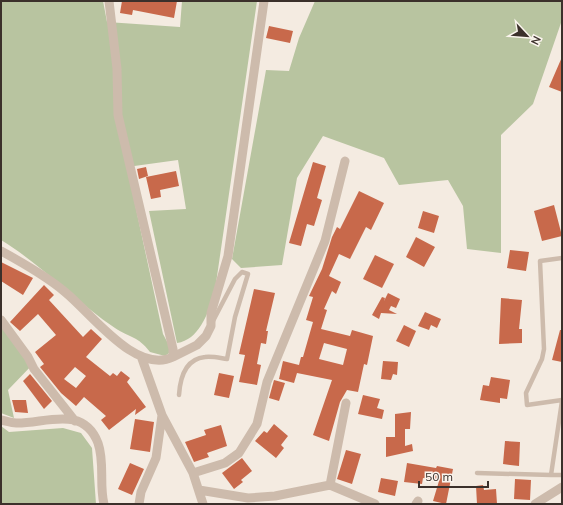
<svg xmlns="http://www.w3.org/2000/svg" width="563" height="505" font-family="Mulish,sans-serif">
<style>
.green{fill:#b8c4a0}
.building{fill:#c8694b;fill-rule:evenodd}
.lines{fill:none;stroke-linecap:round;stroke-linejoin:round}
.lane{stroke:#cdbbac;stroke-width:4.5}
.street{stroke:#cdbbac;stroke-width:9}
</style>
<rect width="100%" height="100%" fill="#f4ebe1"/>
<path class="green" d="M1,1h102l4,21 73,5 2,-26h75l-43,296c-7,17 -15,43 -37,46l-28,-132 37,-2 -8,-49 -51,7 36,167 9,17 -7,5 -15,-4c-12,-16 -20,-14 -35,-24 -40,-27 -73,-63 -114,-88z
M315,1h247v19l-29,84 -32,31v118l-34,-4 -4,-43 -15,-26 -49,5 -15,-27 -61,-22 -26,42 -15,87 -41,3 -9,-9 34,-189 23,1 10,-33z
M1,322l33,41 -26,27 6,28 -13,-5z
M1,426l8,6 54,-4 18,5 11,15 4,56h-95z"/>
<path class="building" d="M122,1h55l-3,17 -41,-8 -1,5 -12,-2z
M269,26l24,5 -3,12 -24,-5z
M562,57v35l-13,-5z
M313,162l13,4 -9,32 5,2 -8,26 -7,-2 -6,22 -12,-3z
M146,167l2,9 -9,3 -2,-10z
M176,171l3,15 -19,4 1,7 -10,2 -5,-22z
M359,191l25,12 -13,27 -5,-3 -16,32 -11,-5 -10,22 12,6 -5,12 -4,-3 -8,18 3,1 -6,19 29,7 2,-6 21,6 -6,29 -3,-1 -6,28 -11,-2 -7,12 -11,39 -16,-6 19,-55 -35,-7 -3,10 -15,-4 4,-18 16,4 2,-8h2l10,-35 -7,-2 7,-23 -4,-1 13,-27 10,-32 5,-10 3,2zM324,343l23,6 -4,16 -24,-6z
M554,205l8,31 -20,5 -8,-30z
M423,211l16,5 -5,17 -16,-5z
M416,237l19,10 -11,20 -18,-10z
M510,250l19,2 -3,19 -19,-3z
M375,255l19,9 -12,24 -19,-9z
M1,262l32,16 -10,17 -22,-14z
M44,285l10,10 -5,5 34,37 8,-8 11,10 -16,18 24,19 3,-3 4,3 4,-5 9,7 -3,4 19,25 -11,8 1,-6 -27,21 -8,-10 5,-4 -22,-19 -8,9 -15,-13 -21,-26 4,-3 -9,-12 21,-17 -18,-21 -18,17 -10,-9zM75,367l11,9 -10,12 -12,-9z
M254,289l21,4 -9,38h2l-2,13 -5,-1 -4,21 4,1 -4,20 -18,-3 6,-27 -6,-1z
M388,293l12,6 -4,9 -5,-2 -2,4 8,4 -16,-1 -2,6 -7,-4 10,-18 3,1 -1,3z
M501,298l21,2 -3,29h3v14l-23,1z
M425,312l16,7 -4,9 -6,-3 -2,5 -11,-4z
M404,325l12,6 -7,16 -13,-6z
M560,330h2v32l-10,-2z
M383,361l15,1 -1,13 -4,-1 -2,6 -10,-1z
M219,373l15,3 -5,22 -15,-3z
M30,374l22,27 -8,8 -21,-28z
M491,377l19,3 -3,19 -7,-1v5l-20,-3 3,-15 6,1z
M274,380l11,3 -6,18 -10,-3z
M363,395l17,4 -3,9 7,2 -2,9 -24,-5z
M12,400h14l2,13 -13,-1z
M411,412l-1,17h-5v17l7,-2 1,7 -27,6v-20h9v-23z
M135,419l19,3 -4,30 -20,-3z
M274,424l14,12 -7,9 3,3 -8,10 -21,-17 9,-10 3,2z
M221,425l6,21 -20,7 2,4 -15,5 -9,-20 21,-7 -2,-5z
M505,441l15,1 -1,24 -16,-2z
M346,450l15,4 -9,30 -15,-5z
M242,458l10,13 -11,9 2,2 -9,7 -12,-16z
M130,463l14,6 -12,26 -14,-6z
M407,463l29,5 1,-2 16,3 -7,35 -13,-3 6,-20 -16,-3 -1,6 -18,-2z
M381,478l17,3 -3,15 -17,-4z
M515,479l16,1 -1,20 -16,-1z
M483,485l1,5 12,-1 1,15h-20l-1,-18z"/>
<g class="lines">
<path class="lane" d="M562,258l-22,3 4,88 -2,10 -16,34 1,12 35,-5
M179,395c1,-16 6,-36 26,-38 7,-1 15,1 22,2l8,-42 13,-43 -6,-2 -7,7 -22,42
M562,401l-11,74h11
M477,473l74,2"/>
<path class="street" d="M1,251c22,12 45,25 64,41 27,22 71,83 108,65v-8l-55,-234 -1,-46 -8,-68
M1,320l27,37 6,12 41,52
M141,356l21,59 31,58 10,31
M173,357l24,-12 9,-9 5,-10v-13l17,-57 36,-255
M1,420c5,1 10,3 15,3 28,1 67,-19 82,20 7,20 1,41 6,61
M193,473l32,-10 14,-10 18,-29 10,-42 58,-141 20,-80
M330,485l16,-82
M199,490l49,8 27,-2 55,-11 45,19
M139,504l2,-12 15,-34 6,-43
M416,504l2,-3
M535,504l27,-17"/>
</g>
<rect width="563" height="505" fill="none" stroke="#3b302b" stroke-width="4"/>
<g transform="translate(527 36) rotate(116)" stroke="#fbf5ee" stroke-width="3" paint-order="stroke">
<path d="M0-3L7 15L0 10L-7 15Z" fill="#3b302b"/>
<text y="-6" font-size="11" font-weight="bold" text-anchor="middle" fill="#3b302b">N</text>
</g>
<path d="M419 481v6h69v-6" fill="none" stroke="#3b302b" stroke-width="2"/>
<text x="425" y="481" font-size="12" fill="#3b302b" stroke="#fbf5ee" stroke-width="3" paint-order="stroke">50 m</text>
</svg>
